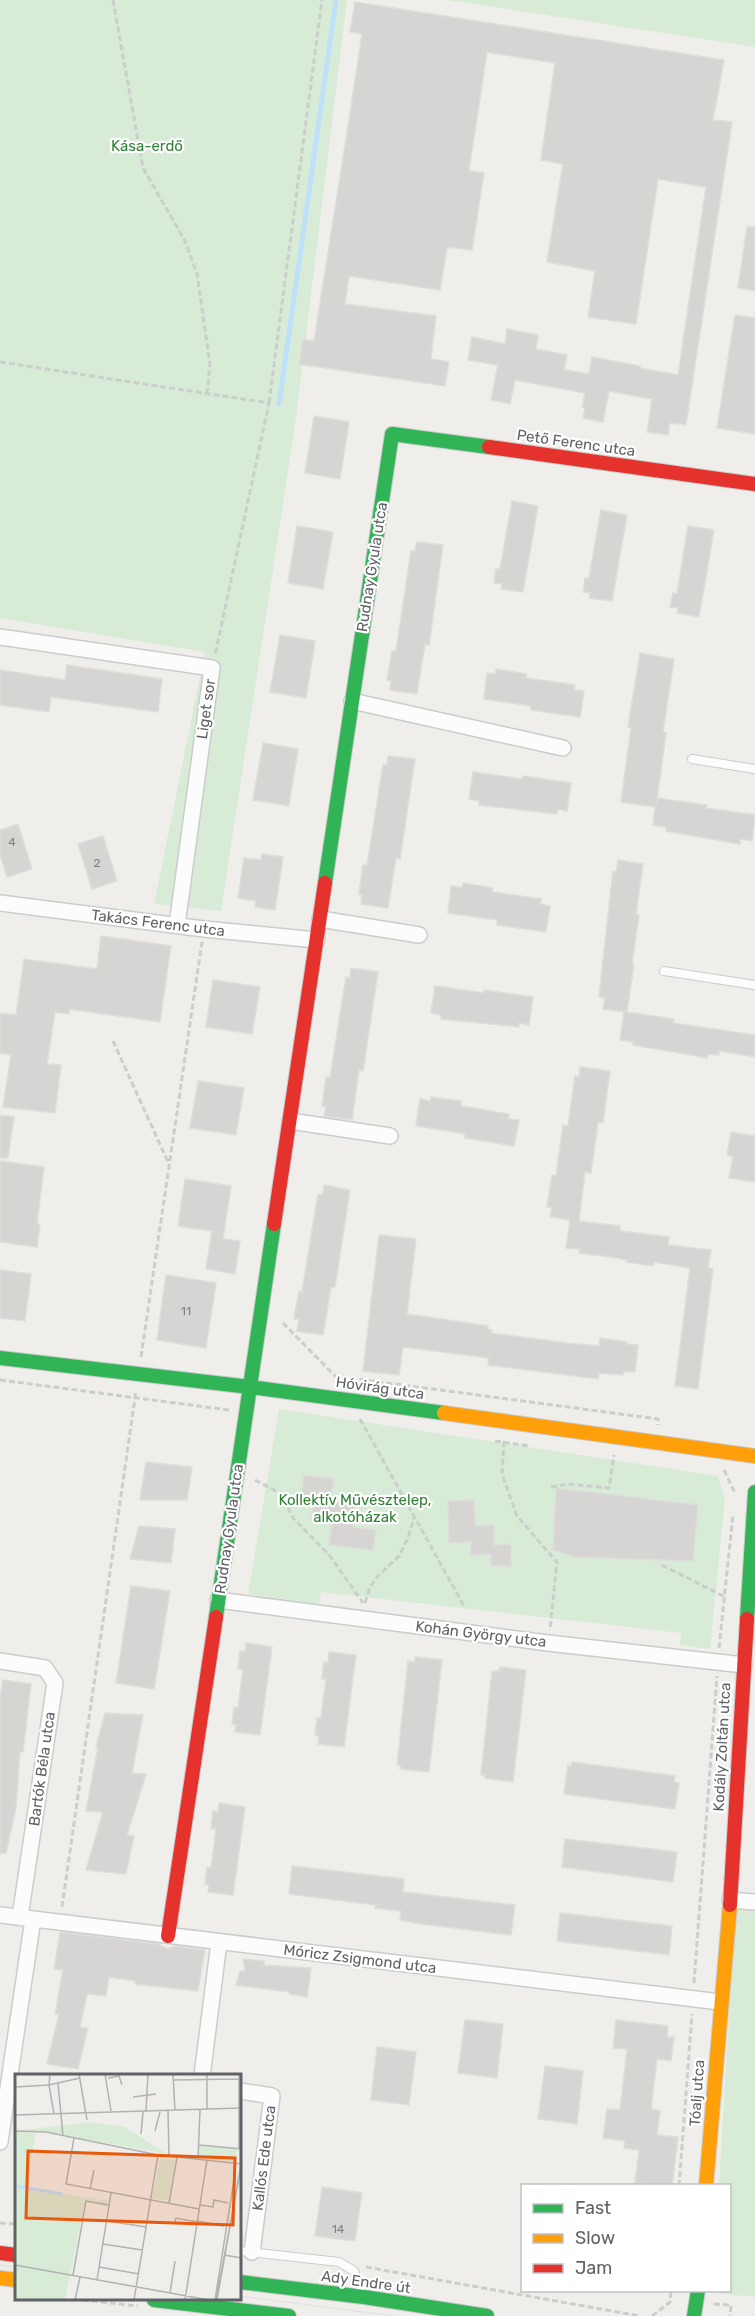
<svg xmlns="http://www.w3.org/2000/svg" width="755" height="2316" font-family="Rubik,sans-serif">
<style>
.green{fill:#d8ebd6}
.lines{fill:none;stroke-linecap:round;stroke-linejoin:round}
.stream{stroke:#bfe0f9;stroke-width:5}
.building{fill:#d6d5d3;stroke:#deddd9;stroke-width:1.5}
.lane-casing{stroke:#cbcccc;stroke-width:10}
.street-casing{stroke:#cbcccc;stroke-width:18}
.fast-casing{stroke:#cacacb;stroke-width:16}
.slow-casing{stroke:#cacacb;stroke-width:16}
.jam-casing{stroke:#cacacb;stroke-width:16}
.path{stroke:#cacfcc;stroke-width:3;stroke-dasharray:6 3;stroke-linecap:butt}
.lane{stroke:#fdfcfc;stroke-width:8}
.street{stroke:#fdfcfc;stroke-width:15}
.fast{stroke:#30b455;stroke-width:14}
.slow{stroke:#ff9f0a;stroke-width:14}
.jam{stroke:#e5322d;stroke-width:14}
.tram{stroke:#e4e4e4;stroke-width:1.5}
.labels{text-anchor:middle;stroke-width:4.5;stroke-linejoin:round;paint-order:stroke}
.number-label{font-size:12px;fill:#7e8184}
.park-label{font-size:15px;fill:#348238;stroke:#fff}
.street-label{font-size:15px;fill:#5f6368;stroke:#fff}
.inset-river{fill:none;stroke:#bfe0f9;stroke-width:3}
.inset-road{fill:none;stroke:#b1b2b2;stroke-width:1.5}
.view{fill:#e8590c;fill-opacity:0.15;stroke:#e8590c;stroke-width:3}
.inset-edge{fill:none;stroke:#5f6368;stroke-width:3}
</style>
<rect width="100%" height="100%" fill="#efeeea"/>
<path class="green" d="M0,0h347l-52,425 -74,486 -67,-7 51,-252 -205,-34z
M448,0h307v47l-19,-3z
M279,1409l439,67 7,24 -15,149 -30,-4 1,-12 -360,-41 -2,12 -71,-10z
M736,1901l19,1v395l-42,-4v-2l17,-1v-104l-11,-1z"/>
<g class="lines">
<path class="stream" d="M279,404l57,-404"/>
</g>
<path class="building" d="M355,2l369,58 -11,60 19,2 -46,303 -16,-2 -2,12 -21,-3 5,-33 -43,-8 -6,31 -20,-4 2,-11h-3l3,-14 -70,-13 -5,24 -19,-4 7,-35 -30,-5 4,-23 33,7 2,-15 31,6 -2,14 31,6 -3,15 25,4 3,-17 48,9v2l38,7 28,-188 -48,-8 -22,145 -48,-7 7,-46 -48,-9 16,-98 -22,-4 14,-97 -68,-11 -18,119 15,2 -12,77 -25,-3 -7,43 -91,-14 -4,28 91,12 -5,43 18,3 -4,24 -146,-22 4,-25 11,2 33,-208 15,-99 -12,-2z
M747,227h8v64l-17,-3z
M735,315l20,3v116l-38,-6z
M314,416l35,6 -9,57 -35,-6z
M512,501l26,5 -15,86 -22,-3 1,-5 -8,-1 2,-14h4z
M601,510l26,5 -15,86 -23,-3 1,-5 -7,-1 2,-14h4z
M297,526l36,6 -10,57 -35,-6z
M688,526l26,4 -15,87 -22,-4 1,-5 -8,-1 3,-14 4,1z
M417,542l26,3 -14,100 -4,-1 -8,50 -27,-4 1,-10h-4l5,-29h4l15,-100h4z
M280,635l35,6 -9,57 -36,-6z
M640,653l34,6 -11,73 3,1 -10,73 1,-8 50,7 -1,3 49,7 -3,26 -12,-2v5l-74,-13v-4l-13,-2 2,-18 -34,-5 10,-74 -3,-1z
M67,665l95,14 -4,33 -107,-15 -2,15 -49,-7v-35l65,10z
M496,669l31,5 -1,4 49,7 -1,5 10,1 -4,26 -49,-7v-4l-47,-7 3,-26 9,1z
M263,743l35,6 -9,57 -36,-6z
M388,756l27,3 -15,100 -4,-1 -8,50 -27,-4 1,-9 -3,-1 4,-29h4l16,-100h4z
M473,772l49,7 1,-3 48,7 -4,28 -9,-2 -1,5 -78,-9v-4l-10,-2z
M18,824l14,45 -25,8 -7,-22v-25z
M103,836l14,45 -25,8 -14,-45z
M262,854l21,3 -8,53 -20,-3 1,-6 -18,-3 6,-40 17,2z
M618,860l25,4 -7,50 3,1 -7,49h2l-7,48 47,7 -1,4 82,12v22l-36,-6v4l-11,-1 -1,4 -74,-13v-3l-13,-2 4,-28 -21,-3 2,-11 -6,-1 14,-126 3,1z
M463,883l30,5 -1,4 49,7 -1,5 10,2 -4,26 -49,-7v-5l-49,-7 3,-27 11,2z
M101,936l70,10 -11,76 -91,-13v5l-14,-2 -8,52 14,1 -6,48 -52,-6 8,-52 -11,-2v-40l16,2 8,-56 73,10z
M351,968l27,4 -15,99 -4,-1 -7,50 -28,-4 2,-9 -4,-1 4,-29 4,1 16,-101 4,1z
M213,980l47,7 -8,47 -46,-7z
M435,986l49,7v-3l49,7 -4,28 -10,-2v4l-78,-8v-4l-10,-2z
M580,1067l30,4 -7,52 -5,-1 -7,51 -6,-1 -6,49 41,5v5l49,6 -1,8 43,5 -3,18 5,1 -15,120 -23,-3 15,-118 -36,-6 -1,4 -26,-4v-2l-10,-2 -38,-5 1,-4 -14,-1 4,-28 -20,-3 2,-10h-5l5,-32 4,1 7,-51 5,1 7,-50 4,1z
M198,1081l46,7 -8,47 -46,-7z
M431,1097l30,4v5l48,8 -1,5 11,1 -5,26 -49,-8v-4l-49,-8 4,-27 10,2z
M0,1115l14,2 -6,41h-8z
M731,1132l24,4v46l-26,-4 4,-22 -6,-1z
M0,1161l44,6 -7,57h3l-3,23 -37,-5z
M185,1179l46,7 -8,53 17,2 -5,33 -29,-5 6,-38 -34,-5z
M324,1185l26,5 -15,97h-4l-8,48 -26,-4 2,-12h-5l5,-28 3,1 16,-98 5,1z
M379,1235l37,4 -9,75 81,12v3l4,1 -1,3 76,10 32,3 1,-8 27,4v2l11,1 -3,27 -11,-1 -1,4 -24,-2 -1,6 -110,-14 1,-7 -86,-11 -4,28 -36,-4z
M0,1270l31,4 -6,47 -25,-3z
M166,1275l50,8 -10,65 -49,-8z
M146,1462l46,5 -5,33h-47z
M304,1475l30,4 -4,23 25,3 -3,22 24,3 -3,20 -44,-5 3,-21 -21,-3 3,-20 -13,-1z
M556,1488l142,17 -5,56 -118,-4 -22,-7z
M474,1500l1,26 19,-1v20l17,-1v22h-20v-12l-20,1v-13l-22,1 -1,-42z
M139,1526l36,3 -4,34 -41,-4z
M131,1586l39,5 -16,98 -38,-6z
M246,1643l26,4 -12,88 -25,-3 1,-7 -4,-1 2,-17 4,1 5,-39h-5l2,-18 5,1z
M329,1652l27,3 -12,92 -26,-3 1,-8 -4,-1 2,-17h4l5,-39h-4l2,-17 4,1z
M415,1657l27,3 -13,112 -29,-3 1,-3 -4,-1 11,-104 7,1z
M500,1667l26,3 -13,112 -28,-4v-3h-4l11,-104h7z
M3,1680l28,4 -8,68h-3l-4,56 -10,45h-6v-157z
M105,1713l38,2 -11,58 14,1 -19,61 7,1 -8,38 -40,-4 17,-58 -17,-1 12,-64h-2z
M572,1762l103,14 -1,6 5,1 -4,26 -111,-15 4,-29 3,1z
M219,1803l26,4 -12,88 -25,-3 1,-7 -4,-1 2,-17 4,1 5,-39h-5l2,-18 5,1z
M565,1839l112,13 -4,30 -111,-15z
M292,1866l112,13 -1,13 112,13 -4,30 -97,-12 -14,-3 1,-9 -26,-3 1,-3 -87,-11z
M560,1913l112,13 -3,29 -112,-14z
M60,1932l98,12 9,5 8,-3 30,4 -7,41 -63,-7 1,-3 -27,-4 -3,19 -19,-2 -7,33 8,1 -10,41 -31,-5 12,-50h-4l8,-44 -9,-1z
M243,1959l21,2v4l47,3 -4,29 -17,-3 -1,-2 -53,-7 4,-14h5z
M465,2020l38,4 -6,54 -39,-5z
M616,2020l52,6 -1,11h7l-3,24 -14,-2 -6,50 9,2 -3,24 21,2 -6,49 -37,-3 4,-33 -15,-2 1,-7 -22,-3 4,-29 13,1 7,-61 -14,-1z
M377,2047l39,5 -7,53 -38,-5z
M545,2066l38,5 -6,53 -39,-5z
M322,2187l40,6 -7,48 -40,-5z"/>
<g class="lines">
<g class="lane-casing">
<path id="lane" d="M692,759l63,10
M664,971l91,14
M240,2251l99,11 15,9 8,22"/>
</g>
<g class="street-casing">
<path id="street" d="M0,637l212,31 -35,257
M352,701l211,47
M0,903l204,26 113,11
M320,919l99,16
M290,1121l100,15
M218,1600l330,43 196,22
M0,1661l45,7 10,15 -35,234
M730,1900l25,2
M0,1915l720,87
M202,2076l17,-134
M240,2091l32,5 -20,156
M0,2142l33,-223"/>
</g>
<g class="fast-casing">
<path id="fast" d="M325,883l67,-449 97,13
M0,1358l250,29 194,26
M216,1617l58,-393
M747,1619l8,-127
M240,2282l124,15 123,19
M154,2300l135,16
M694,2316l4,-26"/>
</g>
<g class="slow-casing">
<path id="slow" d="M444,1413l311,43
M706,2186l24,-281
M0,2278l16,2"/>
</g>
<g class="jam-casing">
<path id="jam" d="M489,447l266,37
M274,1224l51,-341
M730,1905l17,-286
M168,1936l48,-319
M0,2253l16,2"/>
</g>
<path class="path" d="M113,0l30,168 42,73 12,33 13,90 -3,30
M0,362l269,41 -54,252
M269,403l53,-403
M113,1041l55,121
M283,1323l52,53 323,43v6
M141,1357l61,-415
M0,1380l229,30
M360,1419l104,187
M495,1441l35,5
M504,1441l-2,33 15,42 40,46 -7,67
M724,1470l11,23
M255,1480l27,14 11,24 37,38 33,47
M551,1487l17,-3 41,4 5,-33
M662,1565l63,32
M365,1603l5,-16 7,-10 22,-21 9,-18 6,-20
M719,1648l14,-133
M62,1907l74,-516
M694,1983l23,-307
M679,2186l13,-172
M0,2223l16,1
M366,2267l274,49
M83,2300l55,6
M714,2304l17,1 -1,11
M652,2316l18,-14 1,-12"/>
<use href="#lane" class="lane"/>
<use href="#street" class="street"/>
<use href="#fast" class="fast"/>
<use href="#slow" class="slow"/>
<use href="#jam" class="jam"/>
<path class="tram" d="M0,2265l16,2
M240,2296l154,20"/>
</g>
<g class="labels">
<g class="number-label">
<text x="12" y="846">4</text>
<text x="97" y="867">2</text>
<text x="186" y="1315">11</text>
<text x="338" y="2233">14</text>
</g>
<g class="park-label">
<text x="147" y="151">Kása-erdő</text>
<text x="355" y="1505">Kollektív Művésztelep,<tspan x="355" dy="17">alkotóházak</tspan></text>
</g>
<g class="street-label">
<text transform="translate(576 443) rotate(8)" y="5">Pető Ferenc utca</text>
<text transform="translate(372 567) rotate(-81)" y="5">Rudnay Gyula utca</text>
<text transform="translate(206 709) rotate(-82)" y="5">Liget sor</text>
<text transform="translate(158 923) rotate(7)" y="5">Takács Ferenc utca</text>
<text transform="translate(380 1388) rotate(8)" y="5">Hóvirág utca</text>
<text transform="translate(229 1529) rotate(-82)" y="5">Rudnay Gyula utca</text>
<text transform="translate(481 1634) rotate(7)" y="5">Kohán György utca</text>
<text transform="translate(722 1747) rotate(-87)" y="5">Kodály Zoltán utca</text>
<text transform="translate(42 1769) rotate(-82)" y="5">Bartók Béla utca</text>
<text transform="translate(360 1959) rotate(7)" y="5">Móricz Zsigmond utca</text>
<text transform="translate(697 2093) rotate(-86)" y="5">Tóalj utca</text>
<text transform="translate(264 2158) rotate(-83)" y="5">Kallós Ede utca</text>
<text transform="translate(366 2282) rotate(8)" y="5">Ady Endre út</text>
</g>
</g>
<g transform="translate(15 2074)">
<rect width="226" height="226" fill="#efeeea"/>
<path d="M75,48l35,5 42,27 -121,-22 -31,-1zM0,58l21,1 -10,54 82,14 -1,6 -22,-5 -20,98h-50zM184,72l38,2 -1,8 -3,6 -35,-4zM145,85l15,1 -6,41 -17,-3z" fill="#d8ebd6"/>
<path class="inset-river" d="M0,112l48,8"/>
<path class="inset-road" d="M35,0l-1,11 31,-7M64,0l8,46M90,0l6,37M158,0l2,37M93,4l11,-2 3,9M158,6l66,-1M43,9l5,53M0,13l34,-2 5,29M118,23l23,-3M192,35v-35M153,37l1,45M131,38l2,-38M0,41l226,-7M0,57l31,1 112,23 84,9M140,57l5,-19M126,60l2,-22M59,64l-8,46 133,25M184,71l43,4M224,74v-74M183,85l2,-49M75,115l4,-19M154,130l8,-47M185,131l13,2 1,-7 14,3M92,147l39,6M182,147l27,5M159,150l2,-6 21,4M88,170l39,6M209,181l18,3M0,191l194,35M84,193l40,7M58,201l13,-74 23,4M82,206l14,-87M155,219l5,-32M60,226l5,-23M119,226l24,-145M170,226l22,-140M200,226l19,-120M201,226l26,-138M202,226l24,-136"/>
<path class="view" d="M13,77l207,7 -2,67 -207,-7z"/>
<rect width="226" height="226" class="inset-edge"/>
</g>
<rect x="521" y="2184" width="210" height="108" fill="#ffffff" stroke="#bfc1c3" stroke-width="1.5"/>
<rect x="533" y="2204" width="30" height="9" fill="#30b455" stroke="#bfc1c3" stroke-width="1.5"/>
<text x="575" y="2214" font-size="18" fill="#5f6368">Fast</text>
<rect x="533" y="2234" width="30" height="9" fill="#ff9f0a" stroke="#bfc1c3" stroke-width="1.5"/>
<text x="575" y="2244" font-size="18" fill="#5f6368">Slow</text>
<rect x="533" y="2264" width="30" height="9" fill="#e5322d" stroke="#bfc1c3" stroke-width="1.5"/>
<text x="575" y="2274" font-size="18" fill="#5f6368">Jam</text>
</svg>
